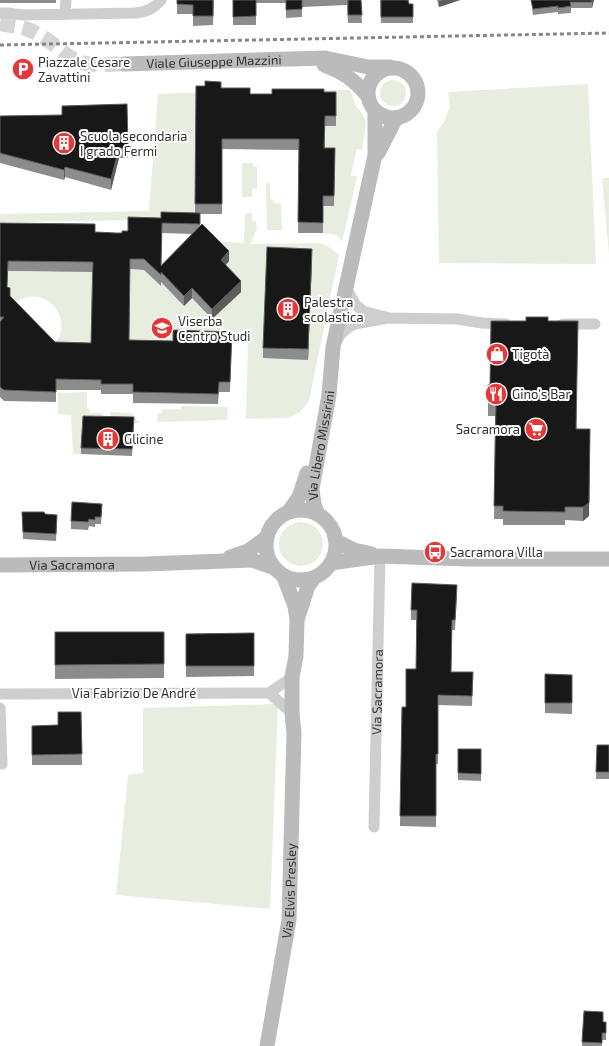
<svg xmlns="http://www.w3.org/2000/svg" width="609" height="1046" font-family="'Exo 2',sans-serif">
<style>
.green{fill:#e7eee0}
.lines{fill:none;stroke-linecap:round;stroke-linejoin:round}
.secondary-tunnel{stroke:#d6d6d6;stroke-width:15;stroke-dasharray:15 8;stroke-linecap:butt}
.street{stroke:#cecece;stroke-width:11}
.secondary{stroke:#bbb;stroke-width:15}
.rail{stroke:#868686;stroke-width:3;stroke-dasharray:4 3;stroke-linecap:butt}
.wall{fill:#8c8c8c;fill-rule:evenodd}
.shaded-wall{fill:#5d5d5d}
.building{fill:#181818;stroke:#5d5d5d;fill-rule:evenodd}
.labels{text-anchor:middle;stroke-width:4;stroke-linejoin:round;paint-order:stroke}
.street-label{font-size:13px;fill:#313131;stroke:#fff}
.poi-label{font-size:13px;fill:#313131;stroke:#fff;text-anchor:start}
</style>
<rect width="100%" height="100%" fill="#fff"/>
<path class="green" d="M380 93a13 13 0 1 1 26 0a13 13 0 1 1-26 0Z
M588,84l8,180 -157,-1 -2,-131 7,-10 6,-16 -2,-14z
M323,90h27l6,16 6,7 4,9 -4,28 -5,-1 -6,26 6,2 -15,65 -5,-7 -14,-2v-27h11l1,-48h-11l1,-32h11l-12,-23z
M205,92l-5,131 -39,-1 -12,-2 -149,2v-8l149,-3 9,-117z
M242,163h11v4h4v22h-5v8h-10z
M602,178h7v77z
M266,183h4v15l3,2 1,3 7,1 1,26h-15z
M245,213h7v8h4l1,8 -7,15 71,-1 8,4 10,8 -30,146 -9,11 -12,6 -42,1 2,-78 -16,1 -59,10 -44,4 1,-87 14,1 12,11 2,-1 27,26 24,-65 35,2z
M96,268l-4,9 -1,70h-40c2,-3 6,-6 8,-9 11,-28 -19,-54 -44,-35l-8,-5 1,-27 38,1z
M87,392v16l3,1v4h13v11l-20,-1 -2,31h-8l-2,-39 -13,-1v-21z
M181,406l47,1 -1,13 -70,2 1,-9h4v-4h19z
M110,412l21,1 9,10 -31,1z
M279 544a22 22 0 1 1 44 0a22 22 0 1 1-44 0Z
M278,704l-8,205 -154,-14 12,-120 15,-2v-65z"/>
<g class="lines">
<path class="secondary-tunnel" d="M0,24c28,3 34,6 57,23 6,5 13,11 20,14 15,6 32,3 47,3"/>
<g class="street">
<path d="M0,13h8l15,2 112,-2c11,-1 18,-4 26,-13"/>
<path d="M65,14l1,-14"/>
<path d="M346,288l10,17 7,6 23,6"/>
<path d="M563,324h32"/>
<path d="M336,343l4,-8 9,-8 6,-3 33,-6 69,1 25,4 24,1"/>
<path d="M269,693l23,20"/>
<path d="M0,694l269,-1 23,-16"/>
<path d="M0,708l2,56"/>
<path id="s1" d="M374,827l6,-271"/>
</g>
<g class="secondary">
<path id="s2" d="M124,64l201,-6 43,9h22"/>
<path d="M324,65c21,8 29,14 44,31"/>
<circle cx="393" cy="93" r="25"/>
<path d="M378,153l18,-35"/>
<circle cx="301" cy="545" r="35"/>
<path d="M289,511l10,-14 8,-24"/>
<path id="s3" d="M317,513l-3,-9 -2,-15 17,-94 4,-48 42,-192v-44"/>
<path d="M336,541l18,9 18,4"/>
<path d="M230,557l18,-6 18,-13"/>
<path d="M331,563l49,-7 87,3h142"/>
<path id="s4" d="M0,565l145,-1 107,-4 20,7"/>
<path d="M298,617l10,-31 6,-8"/>
<path id="s5" d="M267,1046l22,-126 5,-187 -2,-20v-36l4,-21 1,-36 -2,-14 -11,-29"/>
</g>
<path class="rail" d="M0,45l609,-12"/>
</g>
<path class="wall" d="M0,0h56v3h-56z
M177,0h37l-1,25 -20,1v-12h-16z
M233,0h128l1,23h-14l-1,-18 -45,2v10l-16,1v-15h-30v22h-23z
M380,0l29,4h4v19h-32z
M437,0h23l-21,7z
M531,0h63l-2,8h-21v5l-13,1v-2l-25,3z
M196,86l25,2 29,6h22l64,-2v34h-11v22h10l-1,58h-11v27h-25l1,-83 -77,-1v65h-22v13l29,34 -3,4 15,27 -29,27 -20,-21 -8,8 -23,-24v4l-17,-16 -14,-1 -1,71 44,1 59,-9 -2,60h-11l-1,12 -85,-1v-9h-32v-4h-45v12l-52,-1 -4,-4v-174l95,9 21,1h6l6,-2 33,-13 34,-5zM162,233l30,1 -31,31zM8,271l84,1 -1,71 -36,-1 -45,-46 -3,-9z
M0,116l128,32v10h-9l-8,32 -46,-13 -1,3 -64,-17z
M312,260l-4,100 -45,-2v-10z
M548,321l29,108 12,87 -6,5 -18,-1v5h-62v-6h-9l1,-103h-7v-14z
M134,423l-2,33 -51,-2v-6z
M102,511l-1,13h-6v3l-6,-1 -1,4 -17,-1v-8z
M22,512l23,2 12,8 -1,19 -33,-2z
M457,595l-2,35h-3l-1,42h22l-1,34 -34,-1v59h-2v63l-36,-1 2,-119h4l10,-38v-49h-5v-10z
M55,632h109v46l-109,1z
M254,633v43l-68,1v-43z
M545,674l27,1v39l-27,-1z
M81,712l1,53h-50v-39l26,-1z
M597,745h12v34h-13z
M458,749h23v32l-23,-1z
M603,1022l3,8v10h-4v6h-20v-4z"/>
<path class="shaded-wall" d="M443,0h17l-21,7v-6z
M592,0h2l-2,8z
M119,148v10l-8,32v-11z
M65,167v10l-1,3v-10z
M312,249v11l-4,100v-11z
M229,251v10l-8,9v-10z
M241,281v11l-29,27v-10z
M192,288v10l-8,8v-10z
M590,429l-1,87 -6,5v-14z"/>
<path class="building" d="M177,0h36v16h-20v-11l-16,-1z
M233,0h23v16l-23,1z
M286,0h16v9l-16,1z
M348,0h13l1,15h-14z
M381,0h27l1,4h4v13h-32z
M531,0h61v2h-22l1,4 -13,2v-2l-25,3z
M205,81l16,1v6h29v6h22v-5h52v3h12v24h-11l-1,32h11l-1,48h-11v27l-25,-1 1,-83h-77v65h-27l1,-118h9z
M127,104l1,44h-9l-8,31 -46,-12 -1,3 -64,-17v-37l62,-1v-9z
M161,212l39,1v11l-38,-1 -1,43 41,-42 27,27 -8,9 20,21 -29,28 -20,-21 -8,8 -23,-24v3l-17,-16h-14l-1,81 44,1v-11l59,2 -2,50h-11l-1,12 -85,-2v-8h-32v-4l-45,-1v13l-52,-2 -4,-3v-65l4,-5h-4v-94l95,1v8l21,1h6v-2h6v-14l33,1zM8,261l85,1 -2,81 -36,-1 -45,-46v-8l-3,-1z
M267,247l45,2 -4,100 -45,-1z
M526,317h22v4h30l-2,108h14l-1,74 -6,4h-18v5l-62,-1v-5h-9l2,-103 -8,-1v-17h2l1,-64h35z
M83,416l51,1 -2,32 -51,-1z
M72,502l30,2 -1,13h-6v3l-6,-1 -1,3 -17,-1z
M22,512h22l1,2 12,1 -1,19 -33,-2z
M412,583l45,2 -2,35h-3l-1,52h22l-1,24 -34,-1v59h-2v62h-36l2,-109h4v-38h10l1,-59h-6z
M55,632h109v32l-109,1z
M254,633v33h-68v-32z
M545,674l27,1v28h-27z
M58,712h23l1,42 -50,1v-29l26,-1z
M597,745h12v27h-13z
M458,749h23v25l-23,-1z
M584,1011l19,1v10h3v11h-4v10l-20,-1z"/>
<defs>
<g id="parking-disc" transform="scale(1.15)"><circle r="9.5" fill="#e53638" stroke="#fff"/><path d="M-3.5-5.5H1a3.5 3.5 0 0 1 0 7H-1V5.5H-3.5ZM-1-3.4V-.6H.8a1.4 1.4 0 0 0 0-2.8Z" fill="#fff"/></g>
<g id="building-disc" transform="scale(1.15)"><circle r="9.5" fill="#e53638" stroke="#fff"/><path d="M-4-6H4V6H1V3H-1V6H-4ZM-2.5-4.3h1.7v1.8h-1.7ZM.8-4.3h1.7v1.8H.8ZM-2.5-1h1.7V.8h-1.7ZM.8-1h1.7V.8H.8Z" fill="#fff"/></g>
<g id="school-disc" transform="scale(1.15)"><circle r="9.5" fill="#e53638" stroke="#fff"/><path d="M0-5L7-2L0 1L-7-2ZM-4 1L0 2.5L4 1V4Q0 6-4 4Z" fill="#fff"/></g>
<g id="shop-disc" transform="scale(1.15)"><circle r="9.5" fill="#e53638" stroke="#fff"/><path d="M-5-2.5h2.3a2.7 3.5 0 0 1 5.4 0H5L5.5 6h-11ZM-1.5-2.5h3a1.5 2.3 0 0 0-3 0Z" fill="#fff"/></g>
<g id="restaurant-disc" transform="scale(1.15)"><circle r="9.5" fill="#e53638" stroke="#fff"/><path d="M-5-6h1v4h1v-4h1v4h1v-4h1v5L-1.5 .5V6h-2V.5L-5-1ZM5-6V6H3V1.5H1.5Q1.5-4 5-6Z" fill="#fff"/></g>
<g id="supermarket-disc" transform="scale(1.15)"><circle r="9.5" fill="#e53638" stroke="#fff"/><path d="M-6-5.5h2.5l.6 2H6L4.5 2H-2.5L-4.4-4H-6ZM-1.5 3.2a1.3 1.3 0 1 0 .1 0ZM3 3.2a1.3 1.3 0 1 0 .1 0Z" fill="#fff"/></g>
<g id="bus-disc" transform="scale(1.15)"><circle r="9.5" fill="#e53638" stroke="#fff"/><path d="M-5-6H5V4H4V6H2V4H-2V6H-4V4H-5ZM-3.5-4V0h7V-4ZM-3.5 1.2v1.5H-2V1.2ZM2 1.2v1.5H3.5V1.2Z" fill="#fff"/></g>
</defs>
<g fill-rule="evenodd">
<use href="#parking-disc" x="23" y="69"/>
<use href="#building-disc" x="64" y="143"/>
<use href="#building-disc" x="288" y="309"/>
<use href="#school-disc" x="162" y="328"/>
<use href="#shop-disc" x="497" y="354"/>
<use href="#restaurant-disc" x="496" y="394"/>
<use href="#supermarket-disc" x="536" y="429"/>
<use href="#building-disc" x="108" y="439"/>
<use href="#bus-disc" x="435" y="552"/>
</g>
<g class="labels">
<g class="street-label">
<text dy="5" stroke="none"><textPath href="#s2" startOffset="90">Viale Giuseppe Mazzini</textPath></text>
<text dy="5" stroke="none"><textPath href="#s3" startOffset="69">Via Libero Missirini</textPath></text>
<text dy="5" stroke="none"><textPath href="#s4" startOffset="72">Via Sacramora</textPath></text>
<text dy="5" stroke="none"><textPath href="#s1" startOffset="135">Via Sacramora</textPath></text>
<text x="134" y="698">Via Fabrizio De André</text>
<text dy="5" stroke="none"><textPath href="#s5" startOffset="157">Via Elvis Presley</textPath></text>
</g>
<g class="poi-label">
<text x="38" y="67">Piazzale Cesare<tspan x="38" dy="15">Zavattini</tspan></text>
<text x="80" y="141">Scuola secondaria<tspan x="80" dy="15">I grado Fermi</tspan></text>
<text x="304" y="307">Palestra<tspan x="304" dy="15">scolastica</tspan></text>
<text x="178" y="326">Viserba<tspan x="178" dy="15">Centro Studi</tspan></text>
<text x="512" y="359">Tigotà</text>
<text x="512" y="399">Gino's Bar</text>
<text x="520" y="434" text-anchor="end">Sacramora</text>
<text x="124" y="444">Glicine</text>
<text x="450" y="557">Sacramora Villa</text>
</g>
</g>
</svg>
